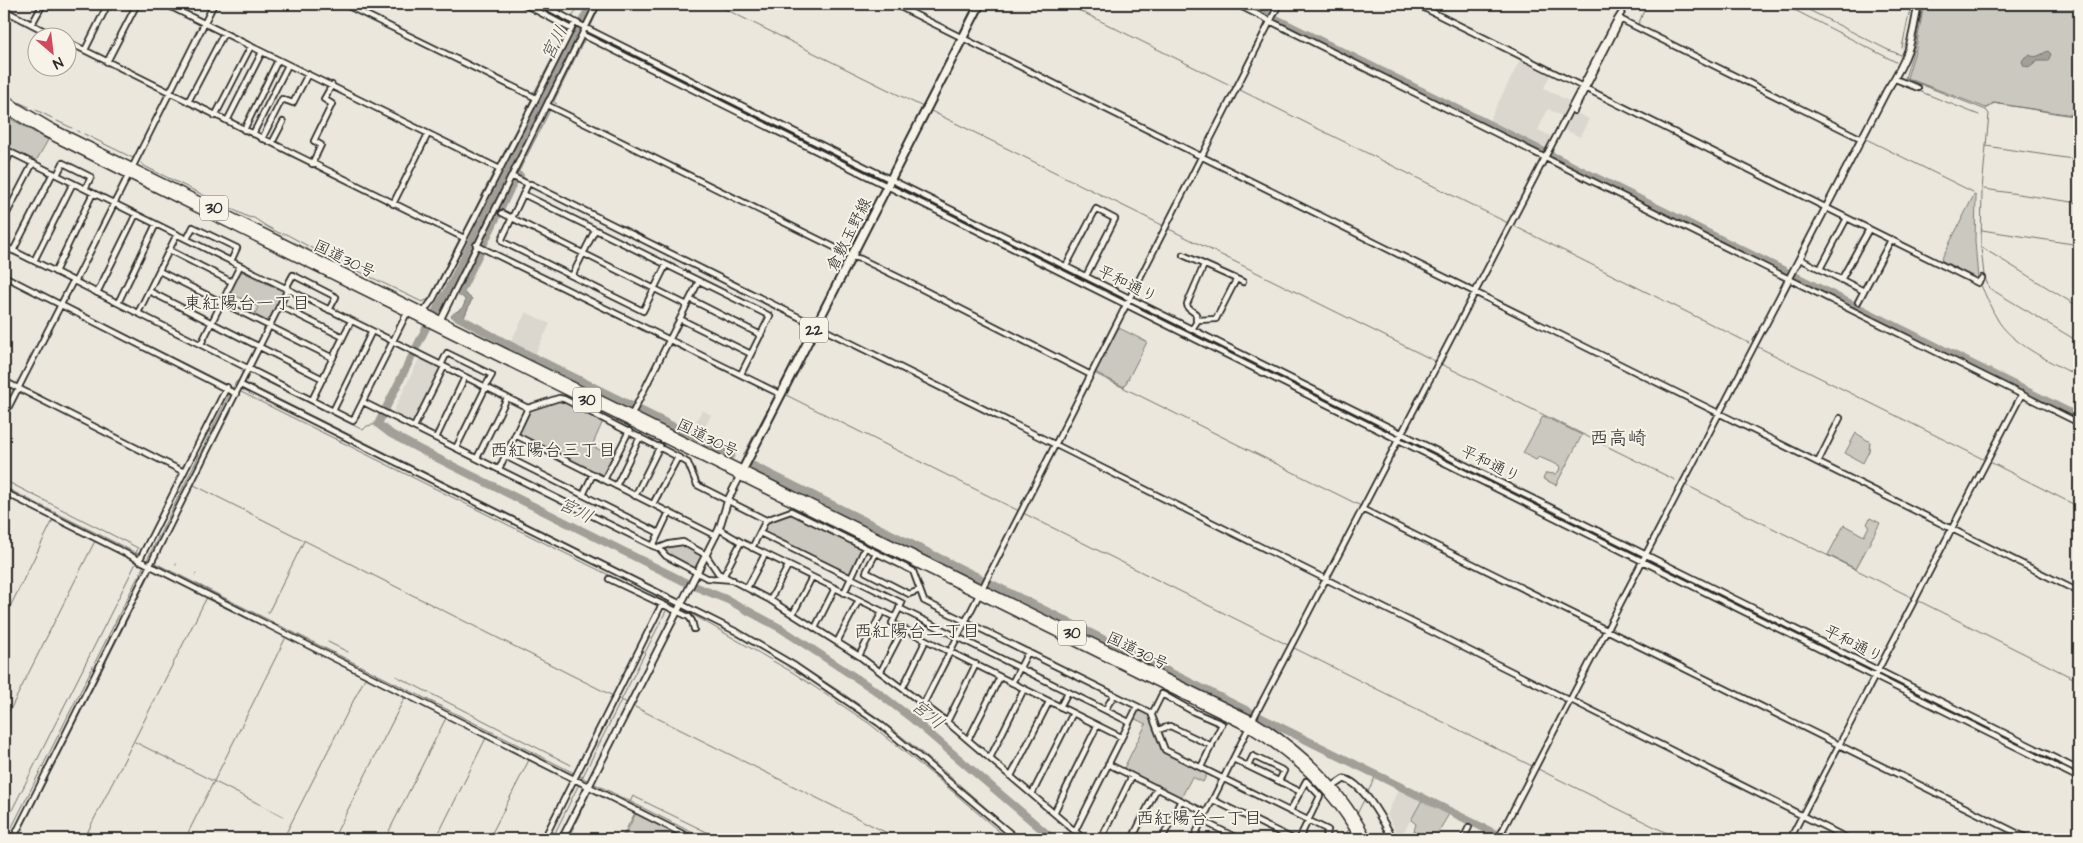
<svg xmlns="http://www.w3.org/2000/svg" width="2083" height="843" font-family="'Architects Daughter','Klee One',sans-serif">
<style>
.built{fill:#dbd7ce}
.green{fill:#cbc8bf;stroke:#7b7a75}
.water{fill:#a29f98;stroke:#72716c}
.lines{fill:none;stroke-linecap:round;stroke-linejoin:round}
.stream{stroke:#72716c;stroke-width:1}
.river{stroke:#a29f98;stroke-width:8}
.minor-casing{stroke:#2b2b2b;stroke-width:8}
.tertiary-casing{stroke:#2b2b2b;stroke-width:9}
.primary-casing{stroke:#2b2b2b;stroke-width:11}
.trunk-casing{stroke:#2b2b2b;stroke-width:11}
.minor{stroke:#f7f3e8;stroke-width:4.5}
.tertiary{stroke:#f7f3e8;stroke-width:5.5}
.primary{stroke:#f7f3e8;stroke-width:7}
.trunk{stroke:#f7f3e8;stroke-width:8}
.labels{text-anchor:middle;stroke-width:4;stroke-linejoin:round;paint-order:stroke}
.shield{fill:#f7f3e8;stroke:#686764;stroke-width:1}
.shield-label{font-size:15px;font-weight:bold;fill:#2b2b2b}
.street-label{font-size:16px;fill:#2b2b2b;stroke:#f7f3e8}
.water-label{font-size:18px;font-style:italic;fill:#555451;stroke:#f7f3e8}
.neighbourhood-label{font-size:18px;fill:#2b2b2b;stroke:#f7f3e8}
.quarter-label{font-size:19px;fill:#2b2b2b;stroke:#f7f3e8}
</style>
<rect width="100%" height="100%" fill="#ebe7dd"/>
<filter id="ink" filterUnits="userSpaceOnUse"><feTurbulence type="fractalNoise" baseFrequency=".02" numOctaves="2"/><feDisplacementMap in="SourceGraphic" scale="10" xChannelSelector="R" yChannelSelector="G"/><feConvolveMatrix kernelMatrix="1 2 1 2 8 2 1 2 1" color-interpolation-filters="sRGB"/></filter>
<g filter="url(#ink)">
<path class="built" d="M1521,58l30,15 -7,15 28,15 -8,14 -16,-8 -10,21 15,7 -6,13 -58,-29z
M1572,111l17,8 -9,18 -17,-8z
M526,312l24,12 -16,32 -24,-13z
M419,359l17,8 3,5 -24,48 -4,1 -18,-9z
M702,410l9,5 -11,23 -10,-5z
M1398,790l23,11 -21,38 -13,-24z"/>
<path class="green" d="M1924,4h155v112l-86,-13 -7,5 -79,-30 9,-30z
M6,116l42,24 -13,23 -31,-16v-26z
M1974,195l2,1 -1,45 3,38 -37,-19z
M239,272h4l39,19 1,3 -13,27 -4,1 -12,-6 4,-9 -29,-15z
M1117,327l30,15 -23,45 -29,-15z
M557,400h5l41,21 -11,25 22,11 -10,20 -87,-42 12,-25z
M1543,416l39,19 -26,50 -13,-6 3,-6 9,1 4,-3 1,-5 -21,-9 -3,3 -13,-7z
M1856,433l14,9 -1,9 -6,12 -18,-10z
M791,514l72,36 -13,26 -88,-44 5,-10z
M1870,518l10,5 -24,46 -28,-14 16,-30 20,11 5,-10 -2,-2z
M681,544l19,10 2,3 -6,13 -28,-14 -5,-7z
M1140,710l11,5 12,36 45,21 -5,10 -11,-5 -11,21 -58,-28 23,-46 -13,-6 3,-6z
M1422,800l27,14 -15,25h-15l-5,-8 2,-7 -5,-4z
M636,813l40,20 -3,6h-50z"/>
<path class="water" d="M2048,51l3,3 -3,7h-10l-8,6 -6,-1 -2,-5 3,-4 4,-2c8,4 12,-1 19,-4z
M461,284l3,1v8l8,6 -10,23 -11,-6c6,-7 14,-5 14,-17l-8,-6v-3z"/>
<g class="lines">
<path class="stream" d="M172,4l31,15
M350,4l86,43
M715,4l208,103
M888,4l67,33
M1066,4l168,83
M1783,4l113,58
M1797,4l89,45 15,6
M1899,4l10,4
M1923,4l-7,38 -11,36 81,32 3,4 -7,75 -1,58 98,60
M4,7l27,13
M572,18l7,-14
M1624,18l141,70
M207,21l290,144
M36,23l30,15
M1638,25l7,-17
M590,28l11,-24
M1910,33l5,-29
M959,34l15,-30
M68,39l82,41
M1902,48l9,-44
M1896,82l83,33
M1888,83l7,-12
M1240,90l268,133
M4,91l14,11 11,5
M535,91l32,-61
M534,93l-1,-2 3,2
M540,95l8,4
M551,100l6,4
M554,101l31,-63
M552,105l298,147
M1986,109l8,-6 85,14
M36,110l16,8
M1102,110l97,48
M931,111l231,114
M57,121l15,7
M77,131l2,1
M84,134l49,24
M1691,138l131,65
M1866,139l107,53
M1986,146l93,14
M1200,153l75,-149
M1203,160l269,134
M141,163l5,4 102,50 6,1 12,8 13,7 7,1 40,22 13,4 5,4 78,38 7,-3 31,-61
M497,166l35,-68
M517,175l34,-67
M888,175l69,-137
M520,176l12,6
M1984,189l95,14
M552,192l261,129
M1831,207l65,33
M418,213l43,20
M1512,225l237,118
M1169,229l268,133
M1982,230l97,15
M462,235l33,-66
M1981,248l3,27 5,13 90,54
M4,250l65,32
M849,251l34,-65
M4,273l56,28
M443,283l9,4
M1980,283c6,12 11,27 19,39 16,24 55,41 80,55
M73,284l173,87
M2076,289l3,1
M1129,295l68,-137
M1476,295l240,120
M443,299l4,2
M64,303l171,86
M813,322l34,-67
M821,325l233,116
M1002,327l88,44
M1758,347l227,113
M31,359l26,-53
M1441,364l234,116
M1089,371l34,-66
M249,373l114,57 4,-4 11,-2
M1094,373l267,133
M4,378l14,7
M244,382l437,218
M21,387l162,81
M232,390l4,-8 4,-2
M777,391l34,-65
M241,392l398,198 37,16
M786,395l233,116
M1718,411l43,-83
M1723,418l226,112
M1053,442l35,-68
M1059,443l509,253
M743,456l32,-61
M1988,461l91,46
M4,480l134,68 -2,5
M194,485l419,211
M1686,485l227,113
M4,487l136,68
M1365,508l50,25
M1023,513l265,132
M4,515l8,-15
M1952,532l127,63
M158,557h1
M146,562l84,-169
M155,563l419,210
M176,565v-1
M195,575l1,-1
M983,579l68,-133
M207,599l54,26
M1917,600l162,81
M684,602c62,30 121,65 177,104 57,40 108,88 161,133
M683,609l109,63 78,52 68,55 70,60
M266,612l2,1 36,-72
M4,619l49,-99
M288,638l117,59 -72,142
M328,642l20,10
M1292,647l240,119
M396,676l175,89
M616,697l11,6
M1569,697l147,-283
M1577,700l278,139
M633,706l266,133
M4,722l91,-181
M135,742l148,74
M1538,769l141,70
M578,775l9,5
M581,780l86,-171
M593,783l112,56
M579,785l5,2
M1367,794l9,-19
M630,802l3,-6 88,43
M1357,814l8,-16
M4,826l132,-263
M6,839l138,-274
M17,839l134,-267
M84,839l123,-242
M185,839l100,-200
M283,839l82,-161
M385,839l61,-121
M436,839l50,-101
M489,839l40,-79
M552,839l27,-55
M568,839l23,-49
M621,839l14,-26
M674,839l3,-5
M1344,839l5,-10
M1495,839l72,-139"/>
<path class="river" d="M532,4l56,29 1491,741
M1246,4l833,413
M544,96l47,-92
M543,97l-93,189 -24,42 -48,96 13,10 28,15 268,134 41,17 52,28 96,63 34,26 143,122
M460,293l57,-118 3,1
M456,316l61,33 214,106
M754,466l752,373"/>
<g class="minor-casing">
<path id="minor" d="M165,4l335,165
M344,4l192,94
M524,4l47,25
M541,4l47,25 1491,741
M894,4l1185,588
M1236,4l843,419
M1416,4l562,279 4,-5
M4,10l54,28
M1618,18l244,121
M32,24l11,-20
M583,35l1496,743
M68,42l396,196
M85,50l23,-46
M107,62l30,-58
M1895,79l23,9
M539,93l36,-71
M550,99l47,-95
M188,102l36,-69
M547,105l305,151
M1574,111l47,-92
M215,116l36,-70
M227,121l35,-69
M244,130l34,-70
M253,134l35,-69
M262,139l20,-40 11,4 15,-29
M272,143l11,-21
M4,149l524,259 31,-10 5,1 114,58 10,6 9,22 69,35 25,-9 122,60 11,30 227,112 14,37 163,80 -4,9
M312,164l9,-19 -7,-4 18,-37 -8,-5 8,-14
M4,167l7,-15
M57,175l6,-12 28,14 -6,12
M511,176l17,8 -26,55 1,3 140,69 23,-46
M528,184h3l1040,517
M523,194l247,122 -29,58
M393,204l35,-70
M502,213l185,92
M4,219l29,-56
M187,239l6,-12 44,21 -6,13
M476,245l304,149
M4,246l349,175 55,-110
M169,250l63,32
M13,251l40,-78
M1183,255l60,27
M852,257l9,2 45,22 185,94
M1800,259l64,32
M34,261l39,-78
M1066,266l30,-57 19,10 -29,57
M1820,269l27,-51
M159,271l174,87
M55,272l38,-79
M4,276l232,118
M572,276l23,-46
M1841,280l28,-51
M75,282l139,-278
M286,288l7,-13 43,22 -7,13
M149,291l174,88
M97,293l39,-79
M690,299l71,36
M1858,302l33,-62
M118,303l38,-79
M280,306l63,31
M138,313l39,-79
M422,314l11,-15 105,-204
M680,319l71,35
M1196,321v-7l-8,-6 -1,-4 17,-39
M439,323l110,-223
M1192,329l6,-9 18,-1 20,-39
M201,344l39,-78
M441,365l6,-12 45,22 -7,12
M4,381l180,91
M241,385l496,247 58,34 85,58 137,115
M312,400l39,-79
M363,402l290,144 6,2 10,-4 14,-2 23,13 12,18 52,27 89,56 88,66 137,117
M333,411l39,-80
M4,416l69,-135
M631,416l68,-135
M414,427l30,-60
M515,435l201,101
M436,438l29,-61
M456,448l30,-61
M505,456l154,77
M477,458l30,-60
M1818,462l22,-44
M499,469l29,-61
M604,480l25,-49
M616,486l24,-49
M4,492l689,347
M583,495l10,-21
M635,496l25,-50
M653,504l25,-47
M1362,509l667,330
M719,529l22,13 153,75
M760,533l142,70 -10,20 229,114
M653,546l16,-34
M659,548l7,8 41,22 26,2
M752,548l14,-28
M876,553l-10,19 43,22 11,-4
M139,561l88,-174
M724,575l17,-33
M609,579l80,38 3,4 2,8
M747,588l18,-34
M844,593l21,-45
M770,600l18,-34
M899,608l230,114
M793,614l19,-37
M815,628l20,-40
M837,642l22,-42
M859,656l23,-44
M881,671l22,-42
M1012,683l16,-31
M903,687l23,-47
M1571,700l278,139
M924,703l355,-699
M1060,707l8,-15
M1105,710l9,-15
M1152,714l10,-20 32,18 28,12 -21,43
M947,722l29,-58
M1158,730l12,-4 42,20
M968,740l32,-63
M990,758l34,-69
M1233,759l66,32
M1108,764l98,49
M1248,766l5,-10 31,15 -5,10
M1011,776l38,-74
M1032,794l41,-81
M1213,800l80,39
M1290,811l16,-30 14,15 -21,43
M1054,813l43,-87
M1203,821l36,18
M1075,831l62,-124
M1502,833l12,6
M13,839l275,-550
M544,839l118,-235
M1101,839l31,-63
M1132,839l25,-51
M1162,839l19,-39
M1193,839l56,-112 366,-704 7,-11 3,-8
M1463,839l6,-12
M1498,839l265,-510
M1790,839l232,-445"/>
</g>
<g class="tertiary-casing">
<path id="tertiary" d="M1763,329l124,-239c22,-33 25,-48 31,-86
M1329,789l15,-10c19,3 40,44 49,60
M562,839l157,-310 9,-29 12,-24"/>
</g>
<g class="primary-casing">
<path id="primary" d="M740,475l240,-471"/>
</g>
<g class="trunk-casing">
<path id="trunk" d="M4,100l47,28 924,458 278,135c48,29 88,68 114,118
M4,107l41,25 84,42 1120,553c46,28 86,64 111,112"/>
</g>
<use href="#minor" class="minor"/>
<use href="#tertiary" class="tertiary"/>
<use href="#primary" class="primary"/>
<use href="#trunk" class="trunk"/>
</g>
</g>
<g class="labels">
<g class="shield">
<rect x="200" y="195.5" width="28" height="25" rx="4"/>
<rect x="800" y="317.5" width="28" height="25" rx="4"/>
<rect x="573" y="387.5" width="28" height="25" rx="4"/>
<rect x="1058" y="620.5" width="28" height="25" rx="4"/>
</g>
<g class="shield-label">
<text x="214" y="213">30</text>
<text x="814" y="335">22</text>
<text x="587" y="405">30</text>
<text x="1072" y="638">30</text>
</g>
<g class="street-label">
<text transform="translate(848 234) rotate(-63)" y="6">倉敷玉野線</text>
<text transform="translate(345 258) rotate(26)" y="6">国道30号</text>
<text transform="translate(1128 283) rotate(26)" y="6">平和通り</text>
<text transform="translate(708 437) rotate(26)" y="6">国道30号</text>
<text transform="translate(1491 463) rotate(26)" y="6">平和通り</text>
<text transform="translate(1854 643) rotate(27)" y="6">平和通り</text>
<text transform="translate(1138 650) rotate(26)" y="6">国道30号</text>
</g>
<g class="water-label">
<text transform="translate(554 43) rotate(-63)" y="6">宮川</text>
<text transform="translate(576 510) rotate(26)" y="6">宮川</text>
<text transform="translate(928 714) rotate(40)" y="6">宮川</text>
</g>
<g class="neighbourhood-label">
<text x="247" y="309">東紅陽台一丁目</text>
<text x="553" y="456">西紅陽台三丁目</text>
<text x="917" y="637">西紅陽台二丁目</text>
<text x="1199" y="824">西紅陽台一丁目</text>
</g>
<g class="quarter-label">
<text x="1618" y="444">西高崎</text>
</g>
</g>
<rect width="2083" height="843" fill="none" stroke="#f7f3e8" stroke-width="20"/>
<rect x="10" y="10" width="2063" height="823" fill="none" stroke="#2b2b2b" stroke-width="2" filter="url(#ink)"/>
<g transform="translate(52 52) rotate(152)"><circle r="24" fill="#f7f3e8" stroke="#a5a39c"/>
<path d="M0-4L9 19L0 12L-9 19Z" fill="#d1495b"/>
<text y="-8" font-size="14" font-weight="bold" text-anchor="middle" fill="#2b2b2b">N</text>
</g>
</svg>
